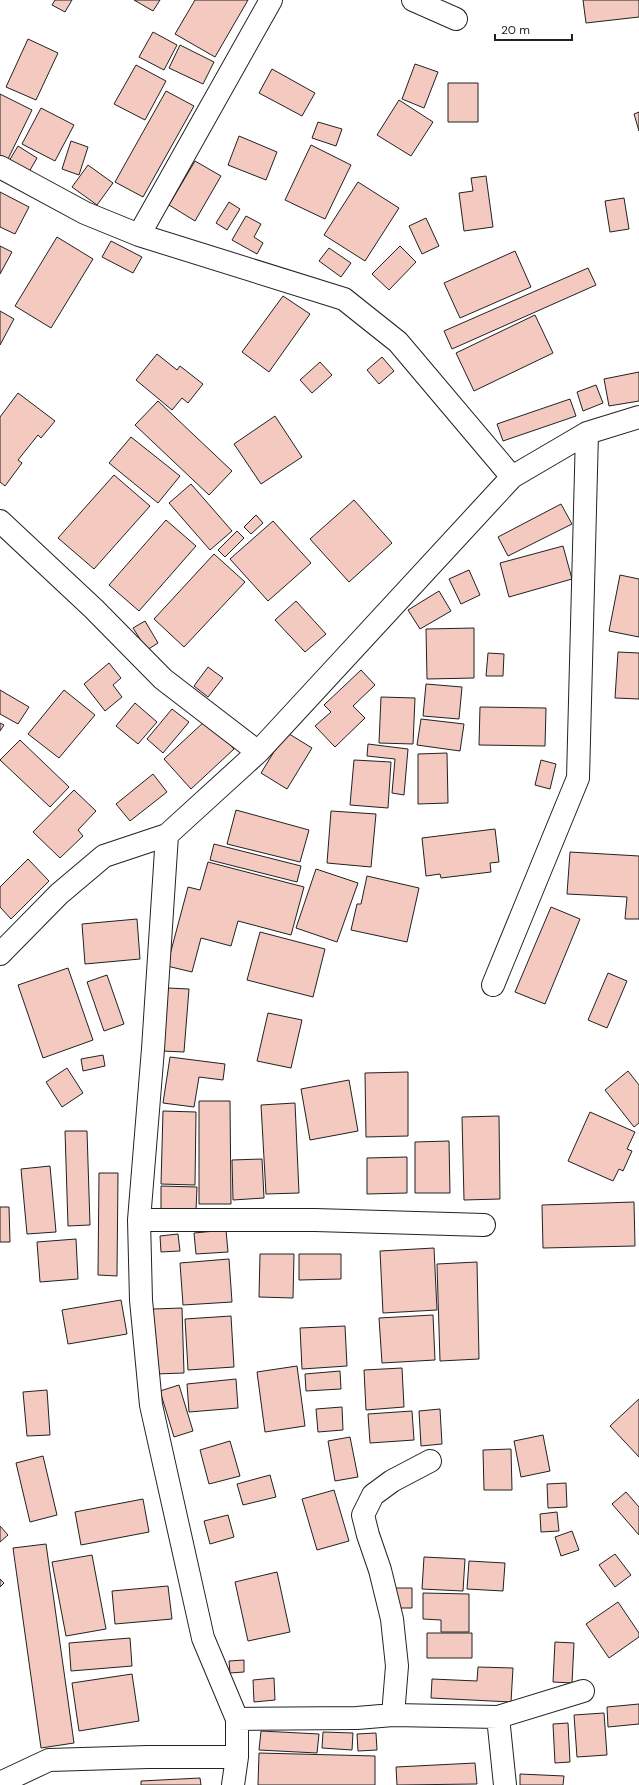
<svg xmlns="http://www.w3.org/2000/svg" width="639" height="1785" font-family="'DM Sans',sans-serif">
<style>
.building{fill:#f3c9c0;stroke:#222}
.lines{fill:none;stroke-linecap:round;stroke-linejoin:round}
.minor-casing{stroke:#222;stroke-width:24}
.minor{stroke:#fff;stroke-width:22}
</style>
<rect width="100%" height="100%" fill="#fff"/>
<path class="building" d="M55,0h17l-7,12 -13,-7z
M134,0h26l-7,11z
M195,0h53l-33,57 -40,-23z
M583,0h56v17l-53,6z
M153,32l24,13 -13,25 -25,-13z
M28,39l30,14 -22,47 -30,-13z
M180,45l34,17 -11,22 -34,-16z
M415,64l23,8 -14,36 -22,-9z
M136,65l30,16 -21,39 -31,-16z
M272,69l43,24 -13,23 -43,-23z
M448,83h30v39h-30z
M166,91l28,15 -51,91 -28,-15z
M0,94l32,16 -25,51 -7,-4z
M399,100l34,22 -22,34 -34,-21z
M41,108l33,17 -19,36 -33,-17z
M639,112v19l-5,-17z
M318,122l24,7 -6,17 -24,-8z
M239,136l38,16 -11,28 -38,-15z
M71,141l17,6 -9,28 -17,-6z
M311,145l40,20 -26,54 -40,-19z
M18,146l19,12 -8,14 -20,-11z
M195,161l26,15 -26,45 -26,-16z
M88,165l25,18 -16,22 -25,-18z
M486,176l7,51 -29,4 -5,-38 14,-2 -2,-13z
M358,182l41,26 -34,53 -41,-26z
M0,192l29,15 -14,27 -15,-7z
M624,198l5,31 -19,3 -5,-31z
M229,202l11,7 -13,21 -11,-7z
M246,216l15,8 -7,13 9,6 -6,11 -25,-14z
M426,218l13,28 -17,8 -13,-28z
M57,237l36,22 -42,69 -36,-22z
M111,241l31,16 -9,16 -31,-16z
M0,246l12,6 -12,22z
M400,246l16,16 -27,28 -17,-16z
M329,248l22,15 -10,14 -22,-16z
M515,251l16,36 -71,31 -16,-35z
M588,268l8,17 -144,64 -8,-18z
M283,296l27,18 -41,58 -27,-20z
M0,311l14,8 -14,26z
M535,315l18,38 -79,38 -18,-38z
M157,354l20,16 3,-4 23,18 -15,19 -6,-5 -10,12 -36,-30z
M382,357l12,14 -15,13 -12,-14z
M320,362l12,13 -20,18 -12,-13z
M639,372v29l-30,5 -5,-27z
M596,385l7,18 -20,8 -6,-19z
M18,393l37,28 -14,17 -3,-3 -20,25 4,3 -17,23 -5,-4v-65z
M570,399l6,17 -73,25 -6,-17z
M158,401l74,70 -23,24 -74,-70z
M275,416l27,41 -41,27 -27,-40z
M131,437l49,39 -22,27 -49,-40z
M114,475l36,31 -56,63 -36,-31z
M191,484l41,47 -22,19 -41,-47z
M354,500l38,43 -43,39 -39,-43z
M561,504l11,20 -64,32 -10,-19z
M256,515l7,8 -12,11 -7,-7z
M166,520l30,26 -57,65 -30,-26z
M273,521l38,42 -43,38 -38,-42z
M237,531l7,7 -19,19 -7,-7z
M563,546l9,33 -63,18 -9,-34z
M214,554l31,28 -61,65 -30,-28z
M469,570l11,25 -19,9 -12,-25z
M620,575l19,4v58l-30,-6z
M439,591l12,20 -31,18 -12,-19z
M296,601l30,33 -21,18 -30,-32z
M145,621l13,22 -11,7 -14,-22z
M474,628v50l-47,1 -1,-50z
M618,652l21,1v46l-24,-1z
M488,653l16,1 -1,22h-17z
M109,663l12,15 -8,7 9,12 -17,14 -21,-27z
M208,667l15,11 -15,19 -14,-11z
M361,670l14,15 -22,21 12,12 -30,29 -20,-21 16,-14 -7,-7z
M426,684l36,3 -3,32 -36,-3z
M0,690l29,17 -11,17 -18,-10z
M64,690l31,25 -36,43 -31,-24z
M381,697l34,1 -2,46 -34,-1z
M135,703l22,19 -19,22 -22,-18z
M480,707l66,1 -1,38 -66,-1z
M172,709l17,13 -26,31 -16,-14z
M421,719l43,5 -4,27 -43,-6z
M206,720l28,29 -43,40 -27,-30z
M0,723l4,2 -4,6z
M286,732l26,16 -25,41 -26,-16z
M20,740l49,47 -19,20 -50,-47z
M368,744l40,5 -4,46 -12,-2 3,-34 -28,-3z
M447,753l1,50 -30,1v-50z
M354,760l37,2 -3,46 -38,-3z
M541,760l15,4 -6,25 -15,-4z
M153,774l14,18 -37,29 -14,-17z
M74,790l22,21 -18,19 5,6 -23,22 -27,-26z
M236,810l73,20 -9,32 -73,-18z
M331,811l45,3 -5,53 -44,-4z
M495,829l4,33 -9,1 1,9 -50,6 -1,-4 -14,2 -4,-38z
M214,844l87,22 -4,16 -87,-22z
M570,852l69,4v63h-14l2,-22 -60,-3z
M28,859l21,22 -38,38 -11,-12v-20z
M208,862l96,25 -13,48 -53,-14 -7,25 -30,-8 -9,34 -25,-6 21,-79 12,3z
M316,869l42,14 -21,59 -41,-14z
M367,876l52,12 -12,54 -56,-12 6,-26h4z
M551,907l29,12 -35,85 -30,-12z
M137,919l3,40 -55,5 -3,-40z
M260,932l65,17 -12,48 -66,-17z
M68,968l25,72 -50,18 -25,-73z
M608,973l19,8 -20,47 -19,-8z
M107,975l17,49 -20,7 -17,-49z
M168,988l21,1 -5,63 -22,-1z
M268,1013l34,7 -11,48 -34,-7z
M103,1055l2,11 -22,5 -2,-12z
M170,1057l55,7 -2,16 -24,-3 -5,30 -31,-4z
M67,1068l16,25 -21,14 -16,-25z
M628,1071l11,14v38l-5,4 -29,-37z
M408,1072v64l-42,1 -1,-64z
M349,1080l9,51 -48,9 -9,-51z
M199,1101h31l1,103h-32z
M295,1103l4,90 -33,1 -5,-89z
M163,1111l33,1 -1,73 -34,-1z
M590,1112l45,20 -8,17 5,2 -9,20 -4,-2 -6,12 -45,-20z
M499,1116l1,83 -36,1 -2,-83z
M65,1131h22l3,94 -22,1z
M449,1141l1,52h-35v-51z
M407,1157v36l-40,1v-36z
M262,1159l2,39 -31,2 -1,-40z
M50,1166l6,66 -29,2 -6,-65z
M99,1173h19l-1,103 -19,-1z
M161,1186l36,1 -1,23 -35,-1z
M634,1202l1,44 -92,2 -1,-43z
M0,1207h9l1,35h-10z
M226,1230l2,22 -32,2 -2,-21z
M178,1234l2,17 -19,1 -1,-16z
M76,1239l2,40 -38,3 -3,-40z
M434,1248l3,62 -54,3 -3,-62z
M260,1254h34l-1,44 -34,-1z
M299,1254h42v25l-42,1z
M229,1259l3,43 -49,3 -3,-42z
M477,1262l2,97 -39,2 -3,-97z
M121,1300l6,34 -59,10 -6,-34z
M182,1308l2,65 -29,1 -2,-65z
M433,1315l2,45 -53,3 -3,-45z
M231,1316l3,51 -46,3 -3,-51z
M345,1326l2,40 -45,3 -2,-41z
M297,1366l8,60 -40,6 -8,-60z
M402,1368l2,39 -38,3 -2,-40z
M340,1371l1,18 -35,2 -1,-17z
M236,1379l2,29 -49,4 -2,-28z
M179,1385l14,46 -19,6 -14,-46z
M47,1390l3,45 -23,1 -4,-44z
M639,1399v58l-29,-31z
M342,1407l1,23 -25,2 -2,-23z
M440,1409l2,35 -21,2 -2,-35z
M412,1411l2,29 -44,3 -2,-29z
M543,1435l7,36 -29,6 -7,-36z
M350,1437l8,40 -23,4 -7,-40z
M230,1441l10,35 -31,8 -9,-34z
M511,1449l1,41h-28l-1,-40z
M43,1456l14,59 -27,7 -14,-59z
M270,1475l6,22 -33,8 -6,-21z
M566,1483l1,24 -19,1 -1,-24z
M334,1490l15,51 -32,9 -15,-51z
M626,1492l13,15v28l-27,-31z
M143,1499l6,33 -68,13 -6,-33z
M557,1512l2,19 -18,1 -1,-18z
M228,1515l6,22 -24,7 -6,-23z
M0,1526l8,9 -8,7z
M572,1531l7,19 -18,6 -6,-19z
M46,1544l28,199 -33,5 -28,-200z
M615,1554l16,21 -16,12 -16,-22z
M92,1555l14,74 -40,7 -14,-74z
M424,1557l41,2 -2,32 -41,-2z
M469,1561l36,2 -2,28 -36,-2z
M277,1572l13,60 -42,9 -13,-59z
M0,1579l4,4 -4,4z
M168,1586l4,33 -57,5 -3,-33z
M393,1588h19v20h-19z
M423,1593l46,1v38h-28v-12l-18,-1z
M618,1602l21,31v4l-30,21 -23,-34z
M427,1633h45v25h-45z
M130,1638l2,28 -61,5 -2,-28z
M555,1642l19,1 -2,40 -19,-1z
M244,1660v12l-14,1 -1,-12z
M478,1667l35,1 -2,34 -80,-4 1,-19 45,2z
M132,1674l7,47 -60,10 -7,-48z
M274,1678l1,22 -21,2 -1,-22z
M639,1704v20l-31,3 -1,-20z
M604,1713l3,42 -30,2 -3,-42z
M568,1723l2,39 -15,1 -2,-39z
M261,1731l58,3 -2,19 -58,-3z
M323,1732l30,1 -1,17 -30,-2z
M376,1733l1,17 -19,1 -1,-17z
M259,1753l116,3v29h-117z
M475,1763l2,21 -80,1 -1,-18z
M520,1774l44,2 -1,9h-43z
M200,1778l1,7h-60v-4z"/>
<g class="lines">
<g class="minor-casing">
<path id="minor" d="M413,0l43,19
M0,167l85,46 54,22 205,64 54,43 114,135
M139,235l132,-235
M0,521l94,88 69,70 95,73
M0,954l59,-60 45,-38 63,-21
M493,985l85,-207 9,-345
M139,1220h176l169,5
M393,1715l4,-49 -5,-47 -12,-49 -12,-35 -5,-20 10,-20 19,-14 38,-20
M498,1717l7,68
M237,1719l120,-1 36,-3 105,2 85,-26
M0,1783l49,-23 99,-3h89
M233,1785l4,-28v-38l-34,-81 -52,-233 -10,-105 -2,-80 14,-171 14,-214 91,-83 254,-275 75,-44 52,-16"/>
</g>
<use href="#minor" class="minor"/>
</g>
<path d="M495 34v6h77v-6" fill="none" stroke="#222222" stroke-width="2"/>
<text x="501" y="34" font-size="12" fill="#222222" stroke="#ffffff" stroke-width="3" paint-order="stroke">20 m</text>
</svg>
